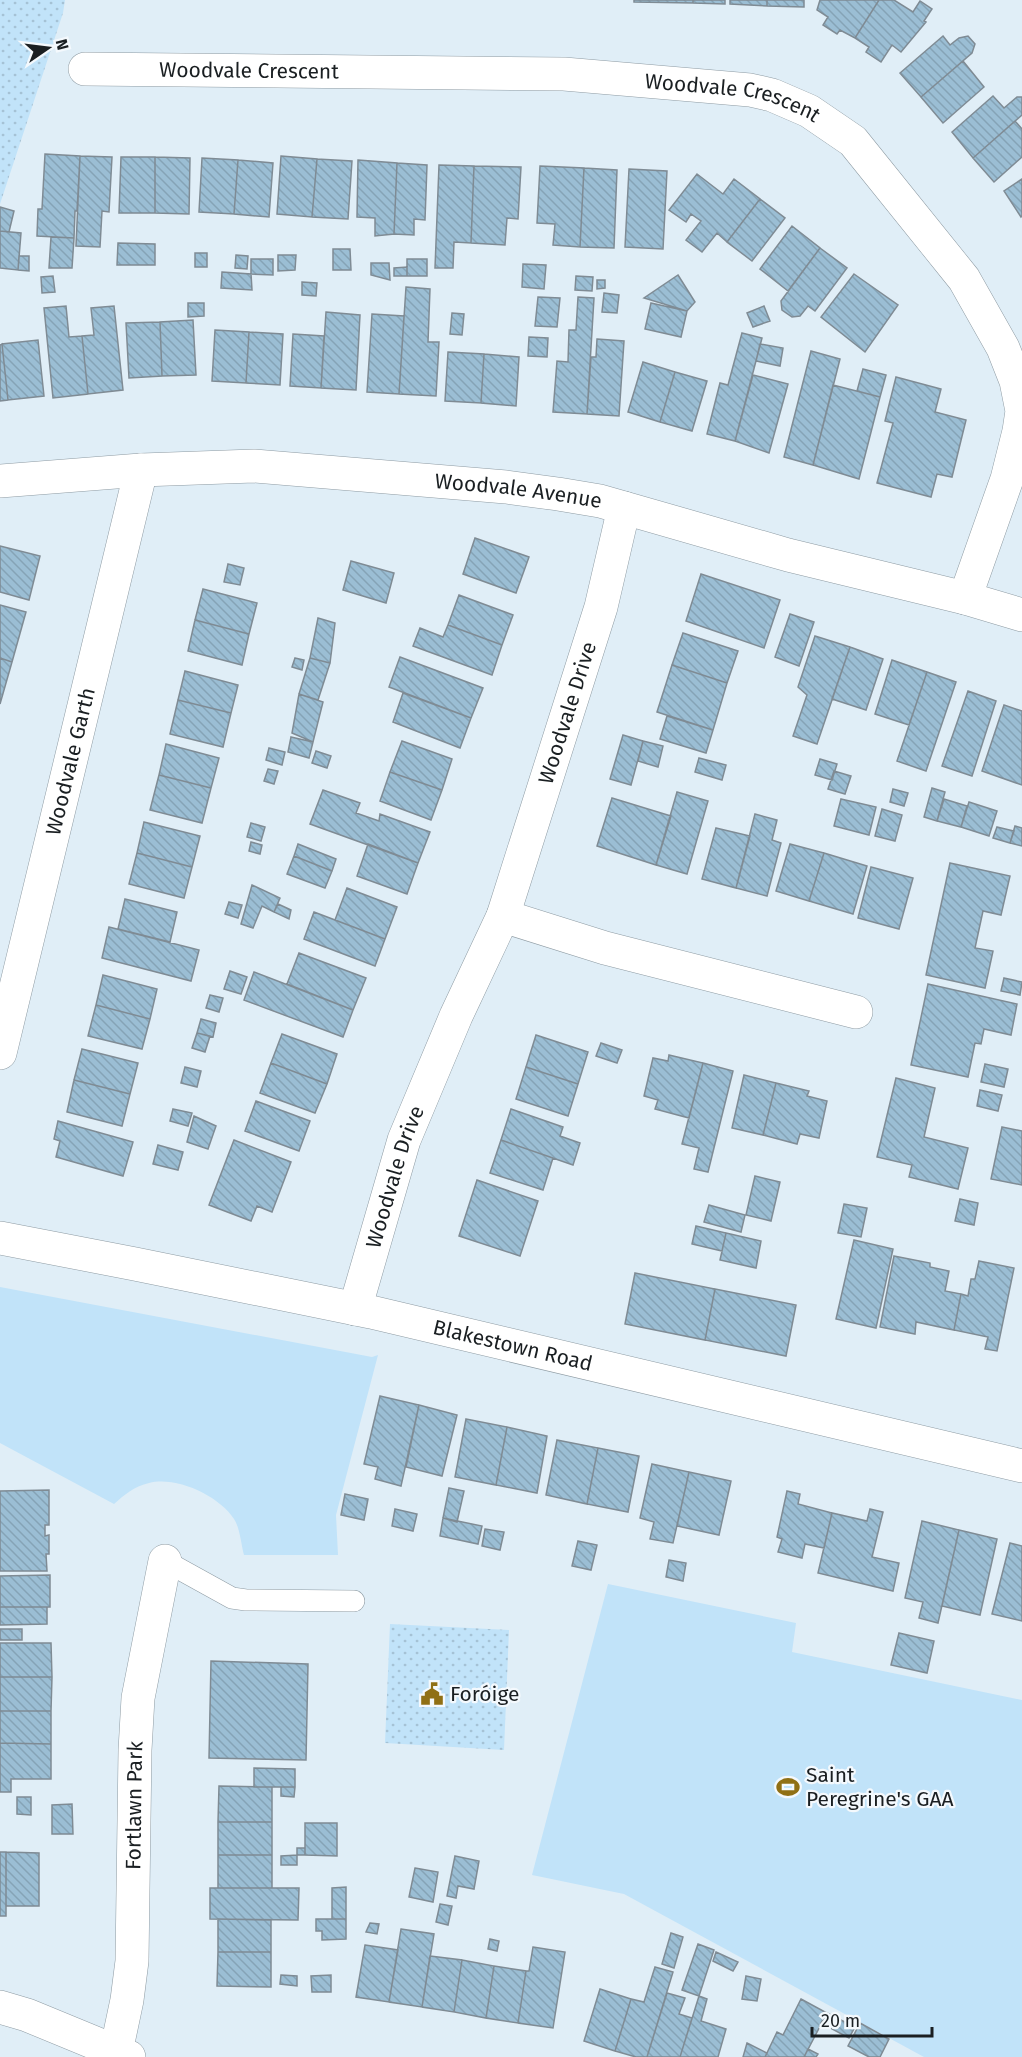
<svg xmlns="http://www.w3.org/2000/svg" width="1022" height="2057" font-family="'Fira Sans',sans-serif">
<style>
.grass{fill:#c1e3f9}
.park{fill:url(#park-dots)}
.building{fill:url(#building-back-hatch);stroke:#7f8b94;stroke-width:1.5}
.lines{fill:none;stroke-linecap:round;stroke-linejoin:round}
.lane-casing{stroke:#8e9ba3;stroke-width:22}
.street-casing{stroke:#8e9ba3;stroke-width:34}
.secondary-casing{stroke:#8e9ba3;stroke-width:34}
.lane{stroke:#fff;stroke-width:21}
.street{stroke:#fff;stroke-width:33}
.secondary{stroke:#fff;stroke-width:33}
.labels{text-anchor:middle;stroke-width:4.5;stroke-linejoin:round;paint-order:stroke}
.street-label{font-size:21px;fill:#1a1f22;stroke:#f4f9fd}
.poi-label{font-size:21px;fill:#1a1f22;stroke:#f4f9fd;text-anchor:start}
</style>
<defs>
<pattern id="park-dots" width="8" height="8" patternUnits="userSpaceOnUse" patternTransform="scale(1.5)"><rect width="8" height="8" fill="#c1e3f9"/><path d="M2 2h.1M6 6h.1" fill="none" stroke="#a5c2d5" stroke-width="1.8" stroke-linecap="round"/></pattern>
<pattern id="building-back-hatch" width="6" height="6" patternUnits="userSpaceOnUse" patternTransform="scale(1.5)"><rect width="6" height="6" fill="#9bbed4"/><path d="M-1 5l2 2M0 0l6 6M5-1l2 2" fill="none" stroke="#85a3b6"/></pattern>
</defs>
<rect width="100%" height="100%" fill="#e0eef7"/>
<path class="grass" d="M0,1287l372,70 6,-2 -42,160 2,40h-94c-3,-11 -4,-27 -10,-36 -15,-23 -57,-43 -85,-36 -14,3 -25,12 -35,21l-114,-61z
M608,1584l188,39 -4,29 230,48v357h-98l-300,-163 -92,-19z"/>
<path class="park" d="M0,0h65l-2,13 -63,191z
M390,1624l119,6 -5,120 -119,-7z"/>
<path class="building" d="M634,0h59v3l-59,-1z
M693,0h32v4l-32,-1z
M730,0h37v6l-37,-2z
M767,0h37v7l-37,-1z
M820,0h59l-24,38 -15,-8 -3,4 -14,-9 5,-8 -11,-7z
M879,0h15l19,12 7,-11 12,8 -8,12 2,1 -25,30 -9,-7 -11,17 -15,-10 3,-5 -14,-9z
M943,36l7,9 9,-7 9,-2 7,8 -3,9 -51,44 -21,-24z
M963,61l21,26 -41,36 -22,-26z
M993,96l11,12 13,-11h5v18l-49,43 -21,-26z
M1015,121l7,8v28l-28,25 -21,-24z
M45,154l35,2 -3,55h-2l-1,27 -37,-2 1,-27h4z
M80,156l32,1 -3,55 -7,-1 -2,36 -24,-1z
M281,156l36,3 -5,58 -35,-3z
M121,157h34v56h-36z
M155,157l35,1 -1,56 -34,-1z
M202,158l36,2 -4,54 -35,-2z
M317,159l35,2 -4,58 -36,-2z
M238,160l35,3 -4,54 -35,-3z
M358,160l39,3 -3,71 -19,2v-18l-18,-1z
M397,163l30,2 -2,55 -11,-1v16l-20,-1z
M439,165l35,1 -3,77 -17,-1 -1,26h-18z
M474,166l47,1 -3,52 -11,-1 -2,27 -34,-2z
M540,166l44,2 -4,79 -27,-2 2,-21 -18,-1z
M584,168l33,2 -3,78 -34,-1z
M629,169l38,2 -4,78 -38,-2z
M697,174l26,20 11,-15 26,20 -33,43 -10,-9 -15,19 -16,-12 15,-19 -10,-7 -5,8 -17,-12z
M1022,179v37l-1,1 -17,-26z
M760,199l25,19 -33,43 -25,-19z
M0,207l14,4 -5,21 -9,-1z
M792,226l28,22 -32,43 -28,-22z
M0,231l21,2 -3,37 -18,-2z
M51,237l23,1 -2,30h-23z
M118,243l37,1v21h-38z
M820,248l27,20 -32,43 -7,-5 -8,10 -8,1 -10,-7 -1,-9z
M333,249h17l1,21h-18z
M195,253h12v14h-12z
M236,255l12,1 -1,13 -12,-1z
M278,255h18l-1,15 -17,1z
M19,256h10v15l-11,-1z
M251,259h22v16l-22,-1z
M407,259h20v17h-20z
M371,263h18l1,17 -19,-5z
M523,264l23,1 -2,24 -22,-2z
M407,267v9h-13v-8z
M222,272l29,2 1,16 -31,-2z
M854,274l44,31 -33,47 -44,-35z
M678,275l17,27 -8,9 -43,-13z
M53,276l2,16 -13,1 -1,-16z
M576,276l17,1 -1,14 -17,-1z
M597,280h8v8l-8,1z
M302,282l15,1 -1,13 -14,-1z
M406,287l24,2 -2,53h11l-3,54 -37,-2z
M604,293l15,2 -2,18 -15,-1z
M538,297l22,1 -3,29 -22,-1z
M578,297l16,1 -7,116 -34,-2 4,-51 11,1 1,-32h7z
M188,303h16v13l-16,1z
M651,303l36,8 -6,26 -36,-8z
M66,306l3,31 13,-1 6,58 -35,4 -9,-90z
M114,306l9,84 -35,4 -6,-58 12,-1 -3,-27z
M764,306l6,15 -17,6 -6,-14z
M326,312l34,3 -4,75 -35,-2z
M452,313l12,1 -2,21 -12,-1z
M372,314l32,2 -5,78 -32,-2z
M193,320l3,55 -34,1 -2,-54z
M160,322l2,54 -33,2 -3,-55z
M215,330l34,2 -3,51 -34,-2z
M249,332l34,2 -3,51 -34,-2z
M742,333l20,5 -27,103 -28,-7 13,-51 8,2z
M293,334l31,2 -3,52 -31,-2z
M529,337l19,1 -1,19 -19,-1z
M597,339l27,2 -5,75 -32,-2 4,-57h5z
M38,340l6,56 -36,4 -6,-56z
M2,344l6,56 -8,1v-56z
M760,344l23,4 -3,18 -24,-5z
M811,351l29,8 -27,106 -29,-8z
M448,352l36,2 -3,49 -36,-2z
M484,354l35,3 -3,49 -35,-3z
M643,362l32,10 -15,50 -32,-10z
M863,369l23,6 -6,22 -23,-6z
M675,372l32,9 -15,50 -32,-9z
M753,375l35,9 -19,69 -34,-12z
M896,377l45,12 -6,23 31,8 -14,57 -15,-3 -6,23 -54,-14 16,-60 -8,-2z
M833,385l47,12 -21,82 -46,-14z
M475,538l54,19 -13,36 -53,-19z
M0,546l40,10 -11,44 -29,-8z
M351,561l43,12 -8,30 -43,-13z
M228,564l16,4 -4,17 -16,-3z
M701,574l79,26 -16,48 -78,-27z
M203,589l54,14 -8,31 -54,-14z
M459,595l54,20 -11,30 -54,-20z
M0,605l26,7 -14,50 -12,-4z
M790,614l24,8 -15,44 -24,-9z
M318,618l17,5 -5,40 -20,-5z
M195,620l54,14 -7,31 -54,-14z
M448,625l54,20 -10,30 -79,-29 7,-18 23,9z
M683,633l55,18 -11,32 -55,-18z
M815,636l35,11 -33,97 -24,-8 14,-41 -9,-8z
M850,647l33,12 -17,51 -34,-11z
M400,657l83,31 -12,30 -82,-31z
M0,658l12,4 -12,42z
M295,658l9,2 -2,10 -10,-3z
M310,658l20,5 -12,37 -19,-6z
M892,660l35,12 -18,53 -34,-11z
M672,665l55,18 -14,47 -56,-18z
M185,671l53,14 -7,28 -53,-13z
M927,672l29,10 -30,89 -29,-10z
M968,691l28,10 -24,75 -30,-10z
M403,693l68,25 -11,30 -67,-26z
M299,694l24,8 -10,40 -21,-9z
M178,700l53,13 -8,34 -53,-13z
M1004,705l18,6v74l-40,-14z
M667,716l46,14 -7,23 -46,-14z
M623,735l20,6 -12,44 -21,-6z
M291,737l22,5 -4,16 -21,-6z
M402,741l50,18 -10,31 -52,-18z
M643,741l20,5 -5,21 -20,-6z
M166,744l53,14 -8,30 -52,-13z
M269,748l16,4 -3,13 -16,-5z
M316,751l15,5 -4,12 -15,-5z
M699,758l27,7 -4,15 -27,-8z
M820,759l17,5 -5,16 -17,-5z
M268,769l10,2 -4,13 -10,-3z
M834,771l17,5 -6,18 -17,-5z
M390,772l52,18 -11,30 -51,-19z
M159,775l52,13 -9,35 -52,-13z
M932,788l13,4 -8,29 -13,-4z
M893,789l15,4 -4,13 -14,-4z
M323,790l37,13 -4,10 23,8 1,-7 50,18 -12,31 -108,-39z
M677,792l31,9 -21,73 -31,-9z
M612,798l59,18 -15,49 -59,-19z
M841,799l35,8 -7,28 -35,-9z
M944,799l23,7 -6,21 -24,-6z
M969,802l28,9 -8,25 -28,-9z
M882,809l20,6 -7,26 -20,-5z
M755,814l22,6 -5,20 9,3 -14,53 -31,-8z
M144,822l56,14 -8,31 -55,-14z
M251,823l14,4 -4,14 -14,-4z
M1015,826l7,2v18l-12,-3z
M997,827l17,4 -4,12 -17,-5z
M716,828l34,8 -14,52 -34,-9z
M251,842l11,3 -2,9 -11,-3z
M298,844l38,15 -4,12 -38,-15z
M368,844l50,19 -11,31 -50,-18z
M790,844l34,9 -15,48 -33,-10z
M137,853l55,14 -8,31 -55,-14z
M824,853l43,13 -14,48 -44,-13z
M294,856l38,15 -7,17 -38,-14z
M950,863l60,13 -9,39 -18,-4 -8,37 18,3 -8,37 -59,-13z
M871,867l42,11 -14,51 -41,-11z
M252,885l28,13 -6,14 -12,-6 -9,22 -12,-4z
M347,888l50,19 -12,32 -50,-19z
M125,899l52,13 -7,30 -52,-13z
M229,902l13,3 -4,13 -13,-4z
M278,904l13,6 -2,9 -15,-7z
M314,912l71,27 -10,27 -71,-27z
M109,927l90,23 -8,31 -89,-23z
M299,953l67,25 -13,32 -66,-26z
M230,971l17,6 -6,17 -17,-5z
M254,972l99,38 -10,27 -99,-37z
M103,975l54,14 -7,30 -54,-14z
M1004,978l18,4 -2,13 -19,-4z
M928,984l89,20 -6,31 -27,-6 -3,15 -6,-1 -7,34 -57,-12z
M210,995l13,3 -4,14 -13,-4z
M96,1005l54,14 -8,30 -54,-13z
M201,1019l15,4 -3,14 -16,-4z
M197,1033l13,3 -5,16 -13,-4z
M282,1034l55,20 -10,30 -56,-21z
M536,1035l52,17 -10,32 -52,-17z
M601,1043l21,7 -5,13 -21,-7z
M82,1049l56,14 -8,31 -56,-14z
M669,1055l34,8 -14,55 -34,-9 3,-9 -14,-4 9,-38 15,3z
M271,1063l56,21 -12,29 -55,-20z
M703,1063l30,8 -25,101 -14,-3 5,-21 -17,-4z
M985,1064l23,5 -4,18 -23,-5z
M185,1067l16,4 -4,16 -16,-4z
M526,1067l52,17 -10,32 -52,-17z
M744,1075l32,8 -13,52 -31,-7z
M896,1078l39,10 -11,49 44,11 -10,41 -49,-12 3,-12 -35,-8z
M74,1080l56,14 -8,32 -55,-14z
M776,1083l33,8 -2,5 20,5 -8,37 -19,-4 -3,10 -34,-9z
M980,1090l22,5 -4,16 -21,-5z
M256,1101l54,20 -11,30 -54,-20z
M173,1109l19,4 -4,13 -18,-5z
M511,1109l52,18 -3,9 20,7 -7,22 -72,-25z
M194,1116l22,10 -8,23 -21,-7z
M58,1121l75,21 -10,34 -67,-19 4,-16 -6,-2z
M1002,1127l20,4v54l-31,-6z
M234,1140l57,22 -19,50 -15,-6 -6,15 -42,-16z
M501,1140l52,18 -10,32 -53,-17z
M158,1145l25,7 -5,18 -25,-6z
M755,1176l25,6 -9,39 -25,-6z
M477,1180l61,21 -18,55 -61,-20z
M960,1199l18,4 -4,22 -19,-4z
M844,1204l23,4 -6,29 -23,-4z
M709,1205l36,10 -4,17 -37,-10z
M696,1226l30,7 -4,18 -30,-7z
M726,1233l35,8 -5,27 -36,-8z
M854,1240l39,9 -17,79 -40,-9z
M894,1256l36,7v4l19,4 -4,20 16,3 -7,36 -38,-8 -1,12 -35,-7z
M979,1261l35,7 -17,83 -12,-2 3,-12 -34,-7 7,-36 7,2 3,-17h4z
M635,1273l80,16 -10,51 -80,-16z
M715,1289l81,16 -10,51 -81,-16z
M380,1396l39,9 -18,81 -26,-7 3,-12 -14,-3z
M419,1405l38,10 -15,61 -36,-9z
M466,1419l41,8 -11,58 -41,-8z
M507,1427l40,9 -10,57 -41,-8z
M557,1440l41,8 -11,56 -41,-9z
M598,1448l41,8 -11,56 -41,-8z
M652,1464l37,8 -16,71 -23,-4 4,-17 -14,-4z
M689,1472l42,9 -12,54 -42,-9z
M449,1488l15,3 -7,31 -14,-4z
M49,1490v35h-4v11l4,-1v19h-3l1,17h-47v-80z
M787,1491l13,3 -2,10 34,9 -8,35 -19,-4 -3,14 -24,-6 4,-13 -5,-2z
M345,1494l23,5 -4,21 -23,-5z
M395,1509l22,5 -4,17 -21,-5z
M870,1509l13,3 -11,45 27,6 -6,28 -75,-18 14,-60 35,8z
M443,1518l39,8 -4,18 -38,-8z
M922,1521l37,9 -21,93 -19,-5 4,-16 -18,-4z
M485,1529l19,3 -4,18 -18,-4z
M959,1530l38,9 -17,76 -38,-9z
M578,1541l19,4 -6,25 -19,-4z
M1010,1543l12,3v75l-30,-7z
M669,1560l17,3 -3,18 -17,-4z
M50,1575v32h-50v-31z
M0,1607h47v17l-47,1z
M0,1629h22v11h-22z
M899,1633l35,8 -7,32 -36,-8z
M0,1643h51l1,34h-52z
M211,1661l97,3 -2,96 -97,-2z
M0,1677h52l-1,34h-51z
M0,1711h51v33l-51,-1z
M0,1743l51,1v35h-40v13h-11z
M254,1768l41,1v18h-41z
M219,1786l53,1v35h-54z
M281,1787h14l-1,10 -13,-1z
M17,1797h14v18l-14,-1z
M72,1804l1,30h-21v-29z
M218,1822h54v33h-54z
M305,1823h32v33l-32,-1z
M297,1848h8v7h-8z
M0,1852h6v64h-6z
M6,1852l33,1v53h-33z
M218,1855h54v33h-54z
M297,1855v10h-16v-9z
M455,1856l24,5 -5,28 -16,-3 -2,12 -9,-2z
M415,1868l23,4 -5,30 -24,-5z
M346,1887v32h-14v-31z
M210,1888h89l-1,32 -88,-1z
M440,1904l12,2 -4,19 -12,-3z
M218,1919l53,1v32h-53z
M316,1919h30v20l-24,1v-9h-6z
M370,1923l9,1 -2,10 -11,-2z
M401,1929l33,5 -12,73 -33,-5z
M671,1933l12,4 -9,31 -12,-4z
M490,1939l9,2 -2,10 -9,-2z
M698,1944l16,6 -15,46 -17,-6z
M365,1945l33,5 -9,52 -33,-5z
M533,1947l32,5 -12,76 -35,-5 8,-52h3z
M218,1952h53v35l-54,-1z
M716,1952l22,10 -5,9 -20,-10z
M430,1956l32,4 -8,52 -32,-5z
M462,1960l32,6 -8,52 -32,-6z
M494,1966l32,5 -8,52 -32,-5z
M655,1967l18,5 -26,85h-11l-21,-6 16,-52 13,3z
M281,1975l16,1v10l-17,-2z
M331,1975v17h-19l-1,-16z
M746,1976l15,3 -4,22 -15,-2z
M600,1989l31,10 -16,52 -31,-10z
M667,1993l18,5 -6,16 13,4 -12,39h-33z
M699,1996l8,3 -6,22 25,8 -8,28h-38z
M801,1999l26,14 -23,44h-39l12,-25 6,3z
M827,2013l28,14 -6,11 -28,-15z
M860,2023l29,16 -9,18h-11l-21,-11z
M747,2043l20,10 -2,4h-22z
M808,2049l10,5 -2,3h-12z"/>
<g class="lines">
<g class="lane-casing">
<path id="lane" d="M165,1561l67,37 14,2 108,1"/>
</g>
<g class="street-casing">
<g id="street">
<path id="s1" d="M85,69l479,5 186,16 22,5 37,16 44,30 111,138 39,69 13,33 6,30 -3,20 -12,48 -42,119"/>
<path id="s2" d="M0,481l141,-11 113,-4 252,21 52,7 42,7 188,54 177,43 57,17"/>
<path d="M503,916l102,32 251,64"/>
<path id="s3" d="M0,1053l141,-583"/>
<path id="s4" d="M355,1309l49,-169 52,-124 47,-100 98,-309 23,-99"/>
<path d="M0,2007l27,8 102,42"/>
<path id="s5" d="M116,2052l11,-52 5,-39 3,-211 3,-52 27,-137"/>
</g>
</g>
<g class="secondary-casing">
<g id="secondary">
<path id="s6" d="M0,1238l135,26 236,48 651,154"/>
</g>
</g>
<use href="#lane" class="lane"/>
<use href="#street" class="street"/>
<use href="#secondary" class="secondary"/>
</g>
<defs>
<g id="civic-bare" transform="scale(1.8)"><path d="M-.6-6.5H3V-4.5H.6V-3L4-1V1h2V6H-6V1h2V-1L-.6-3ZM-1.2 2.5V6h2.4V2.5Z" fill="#907015" stroke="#f4f9fd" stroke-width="2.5" paint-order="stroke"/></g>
<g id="stadium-bare" transform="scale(1.8)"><path d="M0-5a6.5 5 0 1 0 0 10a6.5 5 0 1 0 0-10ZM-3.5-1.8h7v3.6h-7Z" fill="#907015" stroke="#f4f9fd" stroke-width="2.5" paint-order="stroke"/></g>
</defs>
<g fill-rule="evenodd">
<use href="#civic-bare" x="432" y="1694"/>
<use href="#stadium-bare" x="788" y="1787"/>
</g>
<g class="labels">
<g class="street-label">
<text dy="7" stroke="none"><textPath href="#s1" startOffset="164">Woodvale Crescent</textPath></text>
<text dy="7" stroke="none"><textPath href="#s1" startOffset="650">Woodvale Crescent</textPath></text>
<text dy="7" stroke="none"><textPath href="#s2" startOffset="520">Woodvale Avenue</textPath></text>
<text dy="7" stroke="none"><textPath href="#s4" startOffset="634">Woodvale Drive</textPath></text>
<text dy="7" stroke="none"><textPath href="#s3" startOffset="300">Woodvale Garth</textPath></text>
<text dy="7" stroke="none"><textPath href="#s4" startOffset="138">Woodvale Drive</textPath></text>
<text dy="7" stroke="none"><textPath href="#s6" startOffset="524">Blakestown Road</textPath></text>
<text dy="7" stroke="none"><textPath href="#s5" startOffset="248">Fortlawn Park</textPath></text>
</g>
<g class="poi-label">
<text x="450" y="1701">Foróige</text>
<text x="806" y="1782">Saint<tspan x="806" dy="24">Peregrine's GAA</tspan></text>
</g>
</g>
<g transform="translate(48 48) rotate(76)" stroke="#f4f9fd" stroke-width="4.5" paint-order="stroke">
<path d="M0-4.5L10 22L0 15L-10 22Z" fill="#1a1f22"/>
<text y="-9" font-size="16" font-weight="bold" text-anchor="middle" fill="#1a1f22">N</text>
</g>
<path d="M812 2027v9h120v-9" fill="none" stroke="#1a1f22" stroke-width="3"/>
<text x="821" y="2027" font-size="18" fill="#1a1f22" stroke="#f4f9fd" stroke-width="4.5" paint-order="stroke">20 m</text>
</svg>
